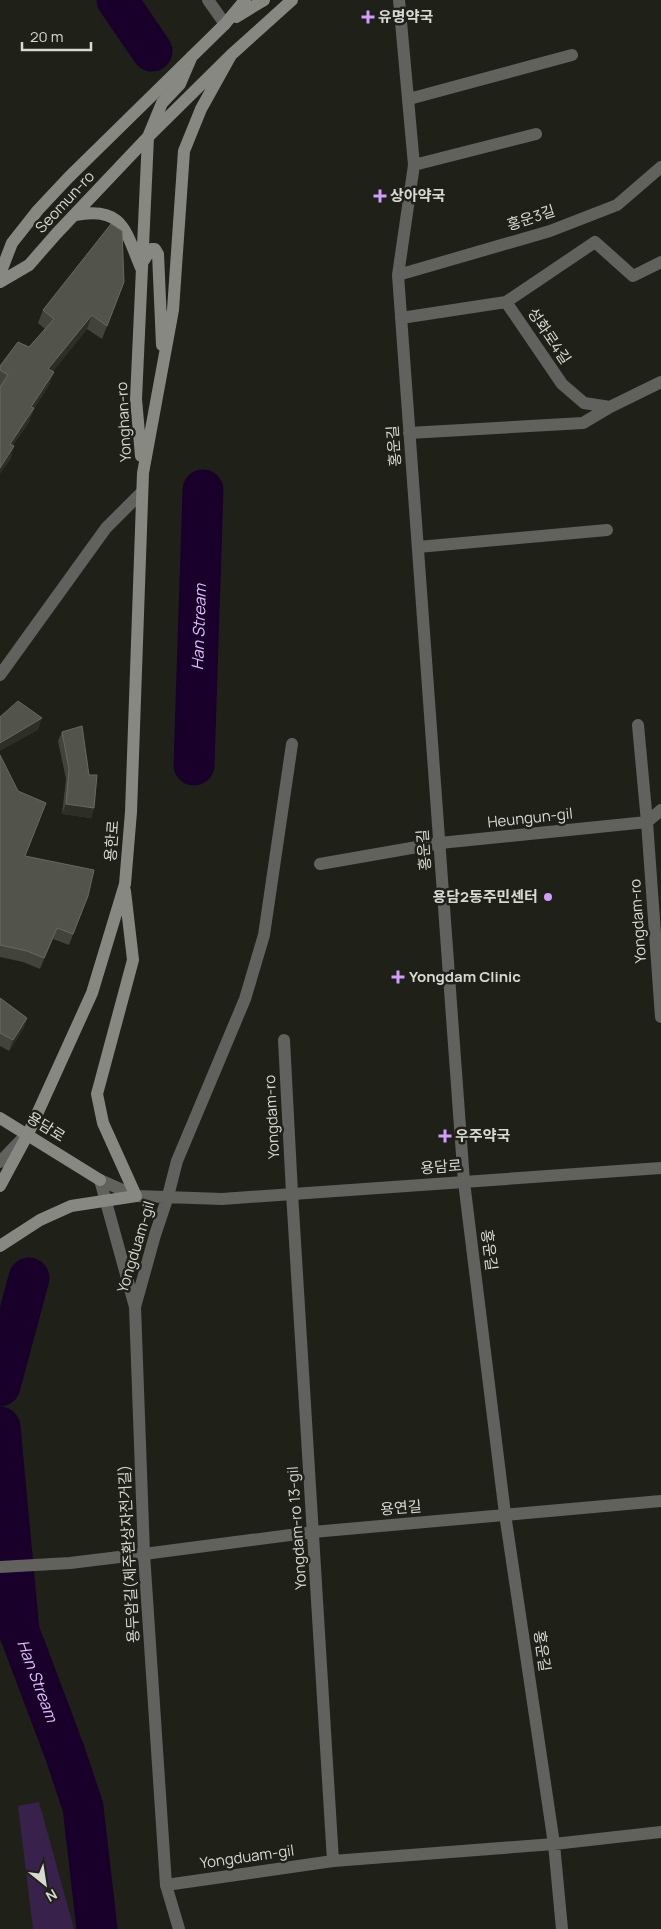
<svg xmlns="http://www.w3.org/2000/svg" width="661" height="1929" font-family="Manrope,'Noto Sans KR',sans-serif">
<style>
.green{fill:#38224b}
.lines{fill:none;stroke-linecap:round;stroke-linejoin:round}
.river{stroke:#19002a;stroke-width:41}
.minor{stroke:#61625e;stroke-width:12}
.tertiary{stroke:#61625e;stroke-width:12}
.secondary{stroke:#868881;stroke-width:12}
.wall{fill:#42443b}
.shaded-wall{fill:#2d2f27}
.building{fill:#52544c;stroke:#676961}
.poi-dot{fill:#d19dfe;stroke:#1f2119;stroke-width:2}
.labels{text-anchor:middle;stroke-width:5;stroke-linejoin:round;paint-order:stroke}
.poi-label{font-size:15px;font-weight:bold;fill:#d7d9d3;stroke:#1f2119;text-anchor:start}
.street-label{font-size:15px;fill:#d7d9d3;stroke:#1f2119}
.water-label{font-size:16px;font-style:italic;fill:#dcbff7;stroke:#1f2119}
</style>
<rect width="100%" height="100%" fill="#1f2119"/>
<path class="green" d="M39,1802l35,127h-41l-15,-123z"/>
<g class="lines">
<g class="river">
<path d="M117,0l35,51"/>
<path id="s1" d="M194,765l9,-275"/>
<path d="M0,1386l29,-108"/>
<path id="s2" d="M0,1427l19,204 46,122 18,54 14,122"/>
</g>
<path class="minor" d="M208,0l17,24
M399,0l15,165 -16,110 66,907 41,332 49,330 8,85
M409,99l163,-44
M414,165l122,-31
M398,275l152,-44 67,-26 44,-38
M506,302l89,-60 38,34 28,-14
M401,318l105,-16 56,82 22,19 26,4 51,-25
M409,433l174,-10 27,-16
M418,547l189,-17
M0,675l106,-147 35,-35
M638,725l9,97 14,195
M647,822l14,-12
M320,864l120,-21 207,-21
M284,1040l8,153 41,668
M0,1162l24,-25
M168,1196l9,-35 68,-162 19,-64 28,-191
M0,1567l70,-4 74,-9 169,-22 348,-31
M166,1885l167,-24 221,-17 107,-12"/>
<path class="tertiary" d="M100,1180l35,127 9,247 22,331 13,44
M100,1180l36,16 86,3 439,-31
M135,1307l20,-72 13,-39"/>
<path class="secondary" d="M236,17l28,-17
M75,215c48,-9 50,15 66,53
M144,260l7,-11h4l3,5 4,91
M0,274l12,-31 26,-33 31,-33 156,-153 20,-24
M0,282l29,-17 28,-32 91,-96 83,-82 61,-55
M141,456l-5,-57 12,-262 14,-34 18,-19 12,-28
M0,1118l100,62
M0,1186l28,-52 64,-141 33,-109 6,-72 12,-339 30,-163 11,-159 17,-42 30,-54
M0,1246l40,-26 31,-14 65,-10 -33,-73 -6,-29 36,-134 -8,-69"/>
</g>
<path class="wall" d="M124,282l-22,57 -15,-10 -34,42 -4,14 -15,24 -5,13 -16,23 1,1 -4,14 -10,-74v-20l29,-19 16,-18 -7,-6 5,-13z
M62,732l32,76 -3,10 -29,-4 4,-35 -8,-38z
M0,755l25,101 63,40 -19,49 -16,-6 -13,30 -17,-7 -23,-5z
M0,998l27,20 -4,11 -14,22 -9,-5z"/>
<path class="shaded-wall" d="M92,315l-5,14 -43,54 4,-14z
M54,372l-5,13 -15,24 -5,13 -24,35 5,-13 21,-37z
M14,446l-4,14 -10,14v-6z
M42,718l-4,12 -38,21v-8z
M66,804l28,4 -3,10 -29,-4z
M57,928l-4,11 -13,30 4,-11z
M27,1018l-4,11 -14,22 4,-11z"/>
<path class="building" d="M111,224l11,7 2,51 -17,44 -15,-11 -44,54 6,3 -23,35 3,1 -24,36 4,2 -14,22v-81l8,-12 -8,-5v-4l18,-24 11,5 25,-28 -11,-9z
M18,701l24,17 -42,25v-26z
M82,726l7,49h8l-3,33 -28,-4 3,-35 -7,-37z
M0,755l18,36 28,12 -21,53 69,14 -6,26 -15,38 -16,-6 -13,30 -17,-7 -27,-6z
M0,998l27,20 -14,22 -13,-7z"/>
<g class="poi-dot">
<path d="M365.5 9.5h5v5h5v5h-5v5h-5v-5h-5v-5h5z"/>
<path d="M377.5 188.5h5v5h5v5h-5v5h-5v-5h-5v-5h5z"/>
<circle cx="548" cy="897" r="5"/>
<path d="M395.5 969.5h5v5h5v5h-5v5h-5v-5h-5v-5h5z"/>
<path d="M442.5 1128.5h5v5h5v5h-5v5h-5v-5h-5v-5h5z"/>
</g>
<g class="labels">
<g class="poi-label">
<text x="378" y="22">유명약국</text>
<text x="390" y="201">상아약국</text>
<text x="538" y="902" text-anchor="end">용담2동주민센터</text>
<text x="409" y="982">Yongdam Clinic</text>
<text x="455" y="1141">우주약국</text>
</g>
<g class="street-label">
<text transform="translate(65 202) rotate(-47)" y="5">Seomun-ro</text>
<text transform="translate(531 218) rotate(-18)" y="5">홍운3길</text>
<text transform="translate(549 336) rotate(56)" y="5">성화로4길</text>
<text transform="translate(124 422) rotate(-93)" y="5">Yonghan-ro</text>
<text transform="translate(394 446) rotate(-94)" y="5">홍운길</text>
<text transform="translate(530 818) rotate(-6)" y="5">Heungun-gil</text>
<text transform="translate(112 841) rotate(-86)" y="5">용한로</text>
<text transform="translate(424 850) rotate(-94)" y="5">홍운길</text>
<text transform="translate(638 921) rotate(-94)" y="5">Yongdam-ro</text>
<text transform="translate(272 1117) rotate(-93)" y="5">Yongdam-ro</text>
<text transform="translate(46 1127) rotate(32)" y="5">용담로</text>
<text transform="translate(441 1167) rotate(-4)" y="5">용담로</text>
<text transform="translate(136 1247) rotate(-73)" y="5">Yongduam-gil</text>
<text transform="translate(489 1250) rotate(83)" y="5">홍운길</text>
<text transform="translate(401 1508) rotate(-5)" y="5">용연길</text>
<text transform="translate(297 1528) rotate(-94)" y="5">Yongdam-ro 13-gil</text>
<text transform="translate(129 1554) rotate(-93)" y="5">용두암길(제주환상자전거길)</text>
<text transform="translate(542 1651) rotate(82)" y="5">홍운길</text>
<text transform="translate(247 1857) rotate(-8)" y="5">Yongduam-gil</text>
</g>
<g class="water-label">
<text dy="6" stroke="none"><textPath href="#s1" startOffset="138">Han Stream</textPath></text>
<text dy="6" stroke="none"><textPath href="#s2" startOffset="258">Han Stream</textPath></text>
</g>
</g>
<g transform="translate(45 1884) rotate(150)" stroke="#1f2119" stroke-width="4" paint-order="stroke">
<path d="M0-4L9 19L0 12L-9 19Z" fill="#d7d9d3"/>
<text y="-8" font-size="14" font-weight="bold" text-anchor="middle" fill="#d7d9d3">N</text>
</g>
<path d="M22 42v8h69v-8" fill="none" stroke="#d7d9d3" stroke-width="2.5"/>
<text x="30" y="42" font-size="15" fill="#d7d9d3" stroke="#1f2119" stroke-width="4" paint-order="stroke">20 m</text>
</svg>
